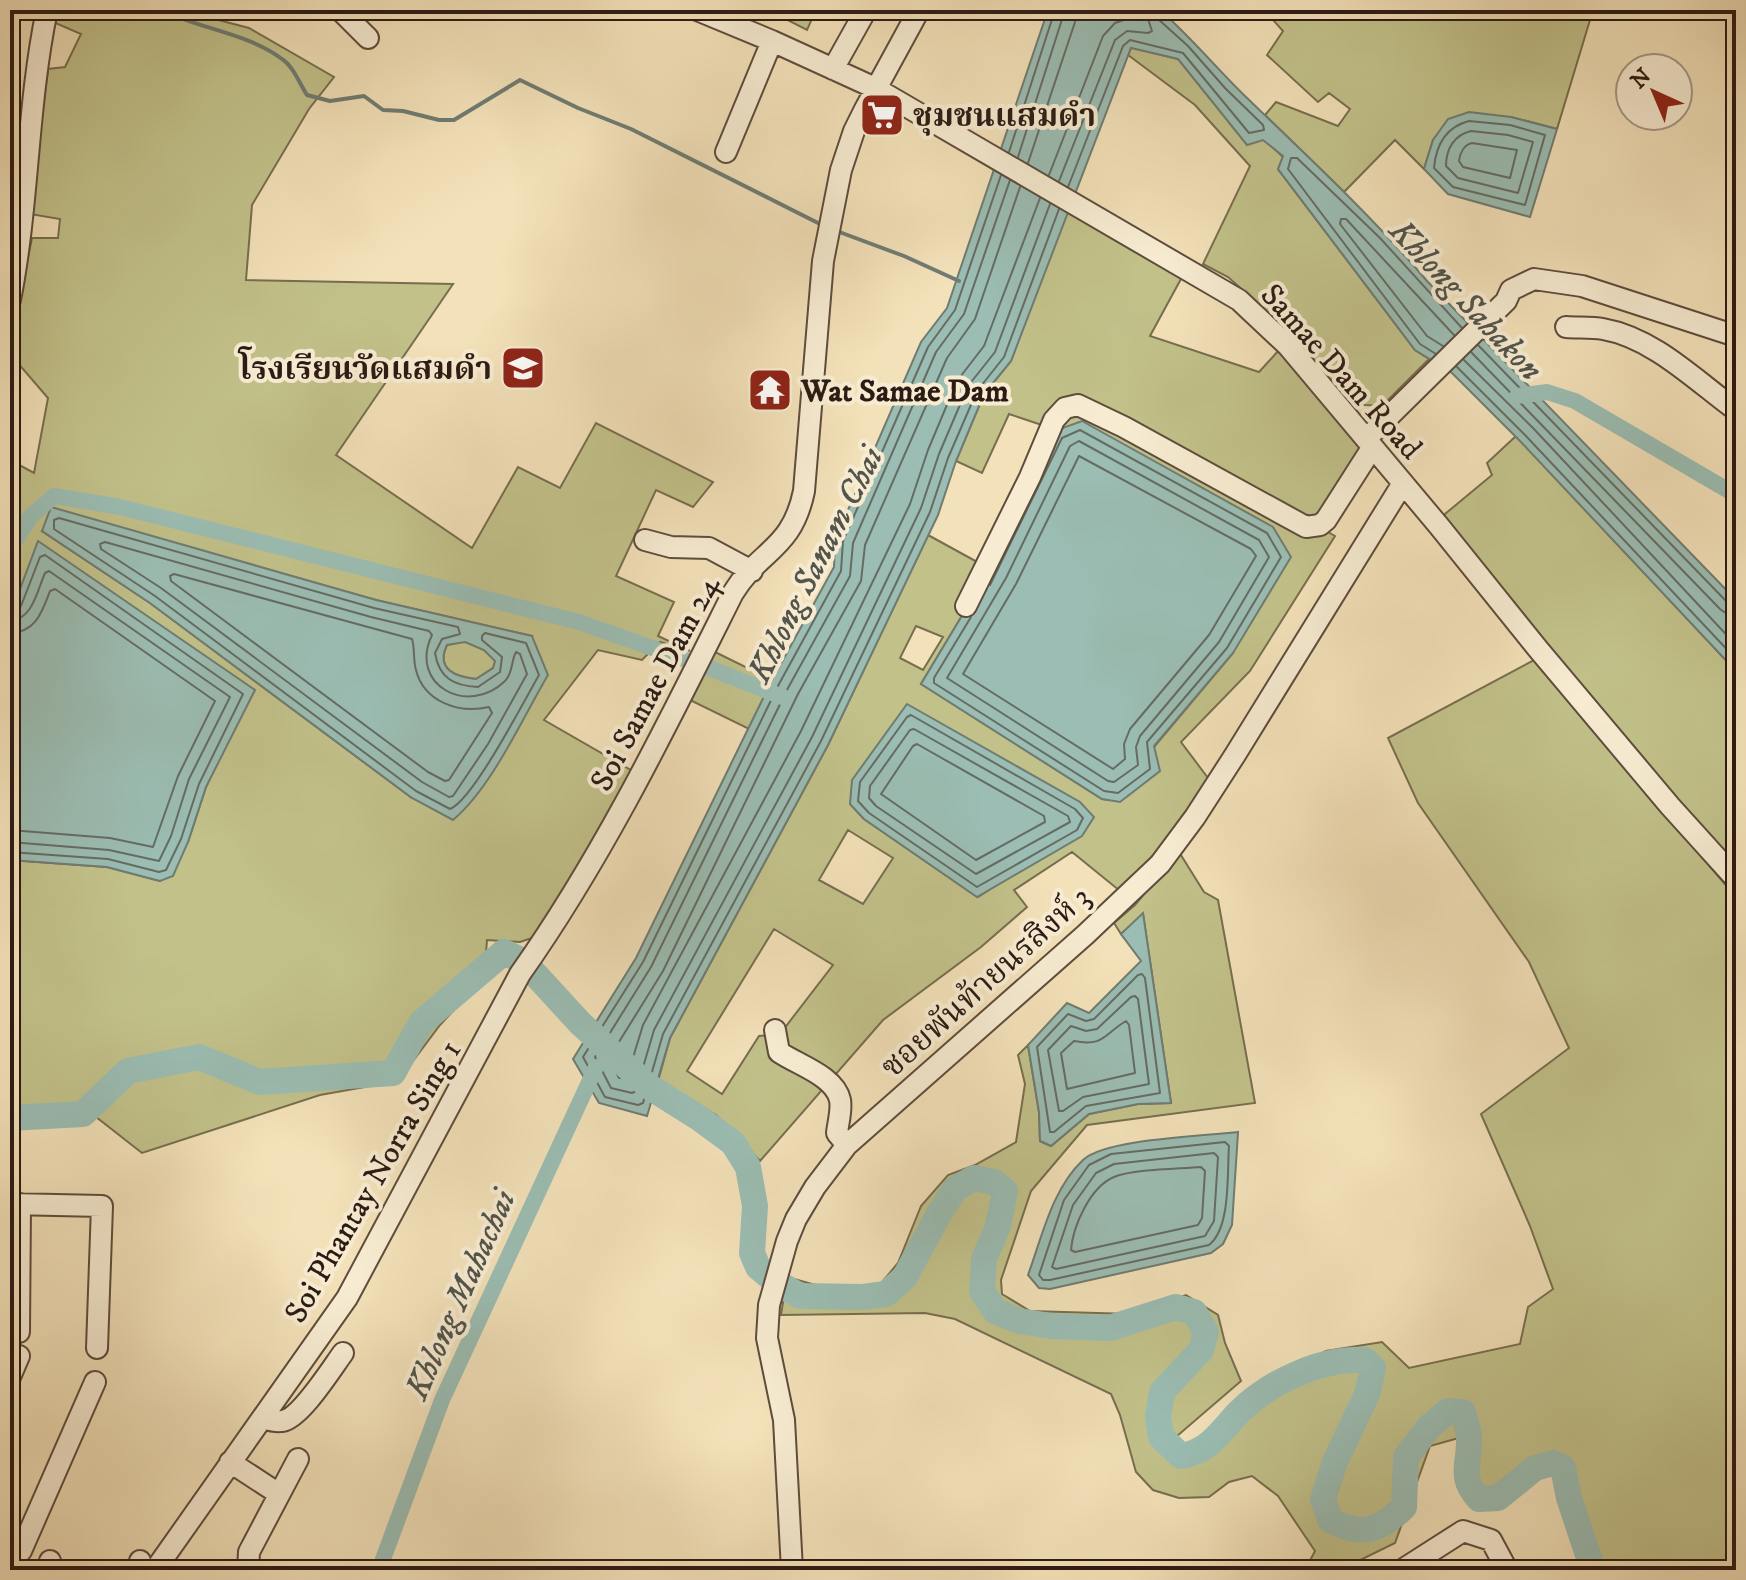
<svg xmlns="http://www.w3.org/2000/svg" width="1746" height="1580" font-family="'IM FELL DW Pica','Noto Serif Thai',serif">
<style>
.green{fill:#c2c18a;stroke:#776e4f;stroke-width:2;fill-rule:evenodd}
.water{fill:#9bbdb3;stroke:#6f7c73;stroke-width:2;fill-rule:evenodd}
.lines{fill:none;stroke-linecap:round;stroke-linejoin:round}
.shore{stroke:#646c64;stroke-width:2}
.stream{stroke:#6f7c73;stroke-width:4}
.canal{stroke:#9bbdb3;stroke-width:16}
.river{stroke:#9bbdb3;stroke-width:26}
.minor-casing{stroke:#5e4c3d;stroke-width:24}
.minor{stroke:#f7ecd2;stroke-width:20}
.labels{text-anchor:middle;stroke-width:8;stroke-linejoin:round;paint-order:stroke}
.poi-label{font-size:32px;font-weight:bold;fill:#2c1b14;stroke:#f7ecd2;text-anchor:start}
.street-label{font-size:32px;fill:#2c1b14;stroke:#f7ecd2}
.water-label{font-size:34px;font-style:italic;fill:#53544c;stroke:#f7ecd2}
</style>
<rect width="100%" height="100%" fill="#f3e1b9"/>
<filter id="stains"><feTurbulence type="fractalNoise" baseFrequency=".0025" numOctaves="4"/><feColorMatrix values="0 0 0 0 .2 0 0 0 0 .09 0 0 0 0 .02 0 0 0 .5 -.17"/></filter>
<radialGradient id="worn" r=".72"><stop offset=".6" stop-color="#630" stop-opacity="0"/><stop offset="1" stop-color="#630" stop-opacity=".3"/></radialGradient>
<path class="green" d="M56,10h124l69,18 85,49 -25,32 -57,96 -6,75 207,4 -117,171 136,93 46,-81 42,21 36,-65 117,59 -20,25 -37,-17 -40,86 58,26 -16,34 32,15 -30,-9 -18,18 -44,-10 -54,70 92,53 -92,161 -24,8 -33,-2 -3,38 -44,47 -42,56 -78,14 -178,58 -46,-36 -86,-10v-247l97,7 53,14 28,-39 18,-55 19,-42 -212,-140 -3,11v-156l24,13 14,-75 -38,-44v-10l22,-106h26l2,-19 -30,-5 18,-145 17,-2 16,-33 -28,-12zM62,511l314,89 156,36 -120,162 -262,-195 -108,-72z
M768,10h48l-9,20z
M1264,10h329l-36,119 -46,-12 -78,23 -9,29 -29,-29 -51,52 -79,-77 11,-13 62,24 12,-17 -21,-16 -11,9 -51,-47 16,-24z
M1131,47l47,12 105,98 -5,12 137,181 14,9 -47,47 -17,-1 -26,-11 -43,-57 -68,-60 -25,-13 47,-98 -55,-61 -67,-50z
M1066,212l67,34 49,31 -32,59 109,36 20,-22 84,98 -51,75 23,13 -85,135 -69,71 27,36c-25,42 -53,79 -88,113l-48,-39 -58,38 13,17 -46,40 -98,73 -123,141 -44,-46 -58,-34 12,-43 158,-293 100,-210 62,34 -69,115 181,115 18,2 34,-54 79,-94 -176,-223 -48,-16 -27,59 -26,-12 28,-67 27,-33zM916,626l27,11 -20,33 -23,-12zM850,804l155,75 -27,18 -114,-78zM848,830l45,28 -30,46 -44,-24zM774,929l59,36 -53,69 -21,2 -37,58 -35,-23z
M1516,436l220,235v200l-99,-115 -195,-237 3,-5 47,-39 -5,-12z
M465,641l19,9 12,11 -3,7 -17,11c-20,-2 -41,-9 -29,-34z
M713,651l59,29 -23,49 -59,-29z
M1534,660l202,237v673h-133l-20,-54 -13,-49 -16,-16 -55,38 -13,6 -14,-20 4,-37 -21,1 -25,7 -35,97 -55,27h-35l10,-19 -37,-55 -26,-20 -23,6 -20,15 -30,1 -26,-8 -17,-18 -16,-57 -9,-21 -156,-75 -30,-6 -144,2 6,-38 43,12 48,-2 20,-24 23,-57 27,-31 27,-10 41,-23 9,-58 -7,-29 10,-10 11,67 1,29 11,5 38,-32 49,-10 33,-1 -28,-189 -22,20 -7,-11 21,-18 44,-53 25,40 14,8 37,203 -168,22 -56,66 -30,89 1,14 28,17 101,3 55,-19 32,20 7,28 16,38 -64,55 24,25 61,-62 -10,-10 74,-38 56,-9 27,26 111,-24 8,-37 25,-18 -23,-63 -49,-112 88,-66 -40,-86 -111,-159 -30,-65z"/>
<path class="water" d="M1048,10h112c31,27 57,59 86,87 62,60 125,118 181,184l309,319v71l-216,-230 -68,-68 -37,-23 -137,-181 5,-13 -20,-16 -16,5 -69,-86 -47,-11 -120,313 -27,33 -28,67 -18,54 -110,230 -158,293 -23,78 -48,-13 -26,-44 63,-101 136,-278 62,-113 1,-27 86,-198 26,-34z
M1469,112l42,5 46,12 -27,88 -82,-23 -24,-25 9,-29 15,-21z
M1082,421l191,106 18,30 -58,96 -79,93 6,25 -40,31 -18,-3 -181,-115 69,-115 67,-139z
M51,507l325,93 156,36 16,39c-26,44 -56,112 -95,145l-41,-22 -262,-195 -108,-72zM465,642l19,8 11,11 -2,7 -17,11c-19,-2 -41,-9 -29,-34z
M38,541l217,149 -49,97 -18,55 -15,34 -13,5 -53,-14 -97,-7v-244z
M907,704l173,98 14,15 -12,19 -105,61 -113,-78 -14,-15 2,-24z
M1143,913l28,190 -33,1 -49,10 -38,32 -11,-5 -1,-29 -11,-67 39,-42 22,10 52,-52 -20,-27z
M1238,1132l-6,93 -9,19 -12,9 -161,36 -11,-1 -11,-13c14,-38 24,-86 55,-115 22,-21 121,-24 155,-28z"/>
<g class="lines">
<path class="shore" d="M1469,121l41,4 35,10 -20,70 -72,-18 -19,-19c2,-23 12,-41 35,-47z
M1471,131l37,4 25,7 -15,51 -60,-15 -12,-12c0,-17 8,-31 25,-35z
M1472,143l45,7 -7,28 -47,-11 -4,-6c1,-8 5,-16 13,-18z
M1009,152l46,-142
M1018,157l47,-147
M1028,163l47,-141 2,-12
M1001,175l-46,135 -27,37 -85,194 -2,30 -62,113 -136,278 -60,95 22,40 33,8 5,-2 20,-69 158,-293 109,-229 18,-54 29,-67 27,-34 55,-148
M1049,175l54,-139 12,-13 17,-6 1,-7
M1010,180l-46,134 -28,38 -83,191 -3,33 -62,112 -137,279 -56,90 16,31 21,5 4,-2 18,-61 158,-293 109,-229 18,-54 29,-68 27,-34 55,-148
M1059,181l56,-141 12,-9 21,2 4,-2 -7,-21
M1020,187l-45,132 -28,39 -82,187 -4,36 -63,113 -135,277 -54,87 10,20 8,-1 16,-52 158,-294 109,-227 18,-54 29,-69 27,-35 56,-148
M1068,187l55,-141 7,-6 53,13 66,80 15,-3 -1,-5 -38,-37 -37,-42 -30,-27 -3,-9
M1478,345l249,257 9,3
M1443,346l-16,-10 -87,-112 1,-5h5l108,116
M1471,352l249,257 7,5 9,1
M1436,354l-16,-10 -132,-175 3,-11h6l83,80 82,90
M1464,360l69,68 203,217
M1457,367l68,68 211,224
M1079,441l180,99 10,17 -50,85 -79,94 -4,11 2,18 -24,17 -6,-1 -161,-103 59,-100 64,-132z
M1079,456l172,93 5,7 -47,79 -79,94 -6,15 1,15 -12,10 -150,-95 53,-90z
M59,518l315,90 84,19 2,7 -18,5 -7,14c4,25 19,33 43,34l22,-15 2,-15 -20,-17v-4l3,-3 41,10 13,32c-15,26 -66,125 -89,134l-34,-18 -261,-195 -101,-67v-9z
M105,542l266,75 58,14 3,4c-24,50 36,82 73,46 8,-8 6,-20 11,-29l4,2 7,20 -39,70 -35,52 -4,1 -27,-15 -261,-194 -60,-39 -1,-5z
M174,574l238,65c3,9 1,21 4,31 8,32 43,44 73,37l3,6 -43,67 -4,1 -17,-9 -257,-191 -1,-5z
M10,611l11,-5 19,-49 5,-2 198,139 -44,90 -18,55 -15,31 -7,2 -51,-13 -98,-7
M971,617l-37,61v5l170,108 14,2 32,-24 -3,-27 80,-94 54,-91 -14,-24 -187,-103 -18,8 -72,147
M10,621c23,-2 27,-30 35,-48l4,-2 181,126 -41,82 -18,57 -12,25 -50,-11 -99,-8
M10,633c26,-1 32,-21 40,-42l5,-2 160,112 -37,75 -25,71 -43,-9 -100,-8
M911,715l164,94 8,9 -6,12 -100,57 -108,-74 -11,-12 2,-19 47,-65z
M914,729l154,87 2,6 -94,52 -100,-68 -7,-8 1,-12 40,-56z
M917,744l127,72 1,6 -69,38 -95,-66 32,-48z
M1142,974l3,4 15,115 -74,13 -32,26h-4l-13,-85 31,-33 18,7 8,-2 44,-44z
M1135,996l3,3 11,85 -66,13 -20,14h-4l-11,-61 23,-24 15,5 11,-2 34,-32z
M1126,1021l3,4 6,48 -68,16 -6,-36 13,-12c30,6 30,-7 52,-20z
M1225,1142l4,4c-2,27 2,82 -20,99l-159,35h-7l-4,-5 25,-75 25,-35 22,-11z
M1214,1153l4,4 -4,64 -9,15 -149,33 -4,-2 21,-62 23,-32 18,-9z
M1201,1167l4,4 -3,47 -4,7 -123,27 -4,-2c2,-24 19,-63 43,-73 20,-8 64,-8 87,-10z"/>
<path class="stream" d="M161,10c39,19 86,23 121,49 11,7 18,25 25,36l23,6 34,-5 19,14 20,1 36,9h15l66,-40 58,28 53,21 191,96
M834,230l70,26 55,25"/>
<path class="canal" d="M1517,396l30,-4 28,9 161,94
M17,538l14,-22 23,-20 66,11 459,115 107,38
M709,668l76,30
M379,1570l63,-170 154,-333"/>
<path class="river" d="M10,1118l73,-4 45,-43 71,-14 61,25 133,-9 28,-50 83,-71 20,10 56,61 68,63 51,32 34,25 15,24 7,39 -3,47 6,14 18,15 24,14 63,1 23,-3 19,-17 35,-65 15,-23 19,-11 20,4 11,9 -7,35 -14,33 -2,32 13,20 24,10 32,5 59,2 66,-21 18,5 12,20 -5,18 -39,42 -4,24 3,21 20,19c28,-4 40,-25 58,-44 32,-31 82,-54 126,-52l8,8 -6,26 -32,68 -12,37 7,21c32,17 49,11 74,-13l2,-50 23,-30 19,-16 15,1c2,8 6,18 6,26 1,27 -11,38 10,61l19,-1 37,-30 18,-5 10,5 6,30 24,72"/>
<g class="minor-casing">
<path id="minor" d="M340,10l28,28
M697,10l75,31 103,47 364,212 49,46 151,180 99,123 132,157 66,73
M833,69l33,-59
M726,152l46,-111
M10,300c19,-96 17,-195 37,-290
M1566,327c12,1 25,0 37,2 51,9 93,52 133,81
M1366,439l140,-138 5,-11 23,-11 48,7 154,50
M645,540l26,7 38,1 43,23
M966,606l64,-129 24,-57 11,-12 13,-3 46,22 182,100 14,-2 6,-5 46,-72
M775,1030l4,22c19,13 56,24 61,48 2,10 -2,23 -3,33l10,12
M10,1204l92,2 -5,142
M19,1332l1,-128
M10,1377l9,-21
M263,1418c6,2 13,4 19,3 18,-2 50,-53 61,-68
M230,1462l49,32
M10,1549l11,2 74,-169
M47,1570l3,-9
M137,1570l3,-9
M155,1570l192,-272 173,-324c84,-119 148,-251 213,-381 26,-43 59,-43 71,-102l19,-230 18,-91 13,-39 11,-22 54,-99
M248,1570l1,-18 49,-93
M792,1570l-8,-150 -17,-82 2,-33 18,-64 9,-22 19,-32 32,-42 238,-210 75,-71 35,-47 40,-62 168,-272
M1402,1570l61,-39 28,9 14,26"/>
</g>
<use href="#minor" class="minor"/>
</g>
<defs>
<g id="supermarket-square" transform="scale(2.3)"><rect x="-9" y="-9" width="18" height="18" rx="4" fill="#8f2418" stroke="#f7ecd2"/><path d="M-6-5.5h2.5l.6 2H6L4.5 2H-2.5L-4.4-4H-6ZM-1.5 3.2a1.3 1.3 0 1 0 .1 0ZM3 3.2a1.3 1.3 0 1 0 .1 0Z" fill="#fff"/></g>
<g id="school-square" transform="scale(2.3)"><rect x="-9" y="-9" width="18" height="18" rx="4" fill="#8f2418" stroke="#f7ecd2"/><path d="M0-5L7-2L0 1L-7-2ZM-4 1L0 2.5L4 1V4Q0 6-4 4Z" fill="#fff"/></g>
<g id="temple-square" transform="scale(2.3)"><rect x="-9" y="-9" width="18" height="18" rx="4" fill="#8f2418" stroke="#f7ecd2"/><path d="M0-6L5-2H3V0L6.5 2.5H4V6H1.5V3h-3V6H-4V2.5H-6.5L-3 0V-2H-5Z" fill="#fff"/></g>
</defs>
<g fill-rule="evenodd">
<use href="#supermarket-square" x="882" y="115"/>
<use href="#school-square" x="523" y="368"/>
<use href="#temple-square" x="770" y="390"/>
</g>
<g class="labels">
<g class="poi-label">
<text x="913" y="126">ชุมชนแสมดำ</text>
<text x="492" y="379" text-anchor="end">โรงเรียนวัดแสมดำ</text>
<text x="801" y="401">Wat Samae Dam</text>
</g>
<g class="street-label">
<text transform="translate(1342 371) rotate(48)" y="11">Samae Dam Road</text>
<text transform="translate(654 683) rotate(-62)" y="11">Soi Samae Dam 24</text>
<text transform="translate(985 981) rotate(-42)" y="11">ซอยพันท้ายนรสิงห์ 3</text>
<text transform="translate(372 1181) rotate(-60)" y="11">Soi Phantay Norra Sing 1</text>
</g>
<g class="water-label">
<text transform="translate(1467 299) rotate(47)" y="12">Khlong Sahakon</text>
<text transform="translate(814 564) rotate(-63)" y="12">Khlong Sanam Chai</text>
<text transform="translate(459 1294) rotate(-66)" y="12">Khlong Mahachai</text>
</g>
</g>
<rect width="1746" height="1580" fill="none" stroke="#f3e1b9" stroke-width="40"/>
<rect x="12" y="12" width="1722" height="1556" fill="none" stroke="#2c1b14" stroke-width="4"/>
<rect x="20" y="20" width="1706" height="1540" fill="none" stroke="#2c1b14" stroke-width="2"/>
<g transform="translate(1654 92) rotate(316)"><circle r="38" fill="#f7ecd2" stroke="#a69886" stroke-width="2"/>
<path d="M0-6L14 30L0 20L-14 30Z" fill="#8f2418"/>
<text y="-12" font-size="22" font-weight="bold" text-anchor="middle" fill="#2c1b14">N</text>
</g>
<rect width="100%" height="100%" filter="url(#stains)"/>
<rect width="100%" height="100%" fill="url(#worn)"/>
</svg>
